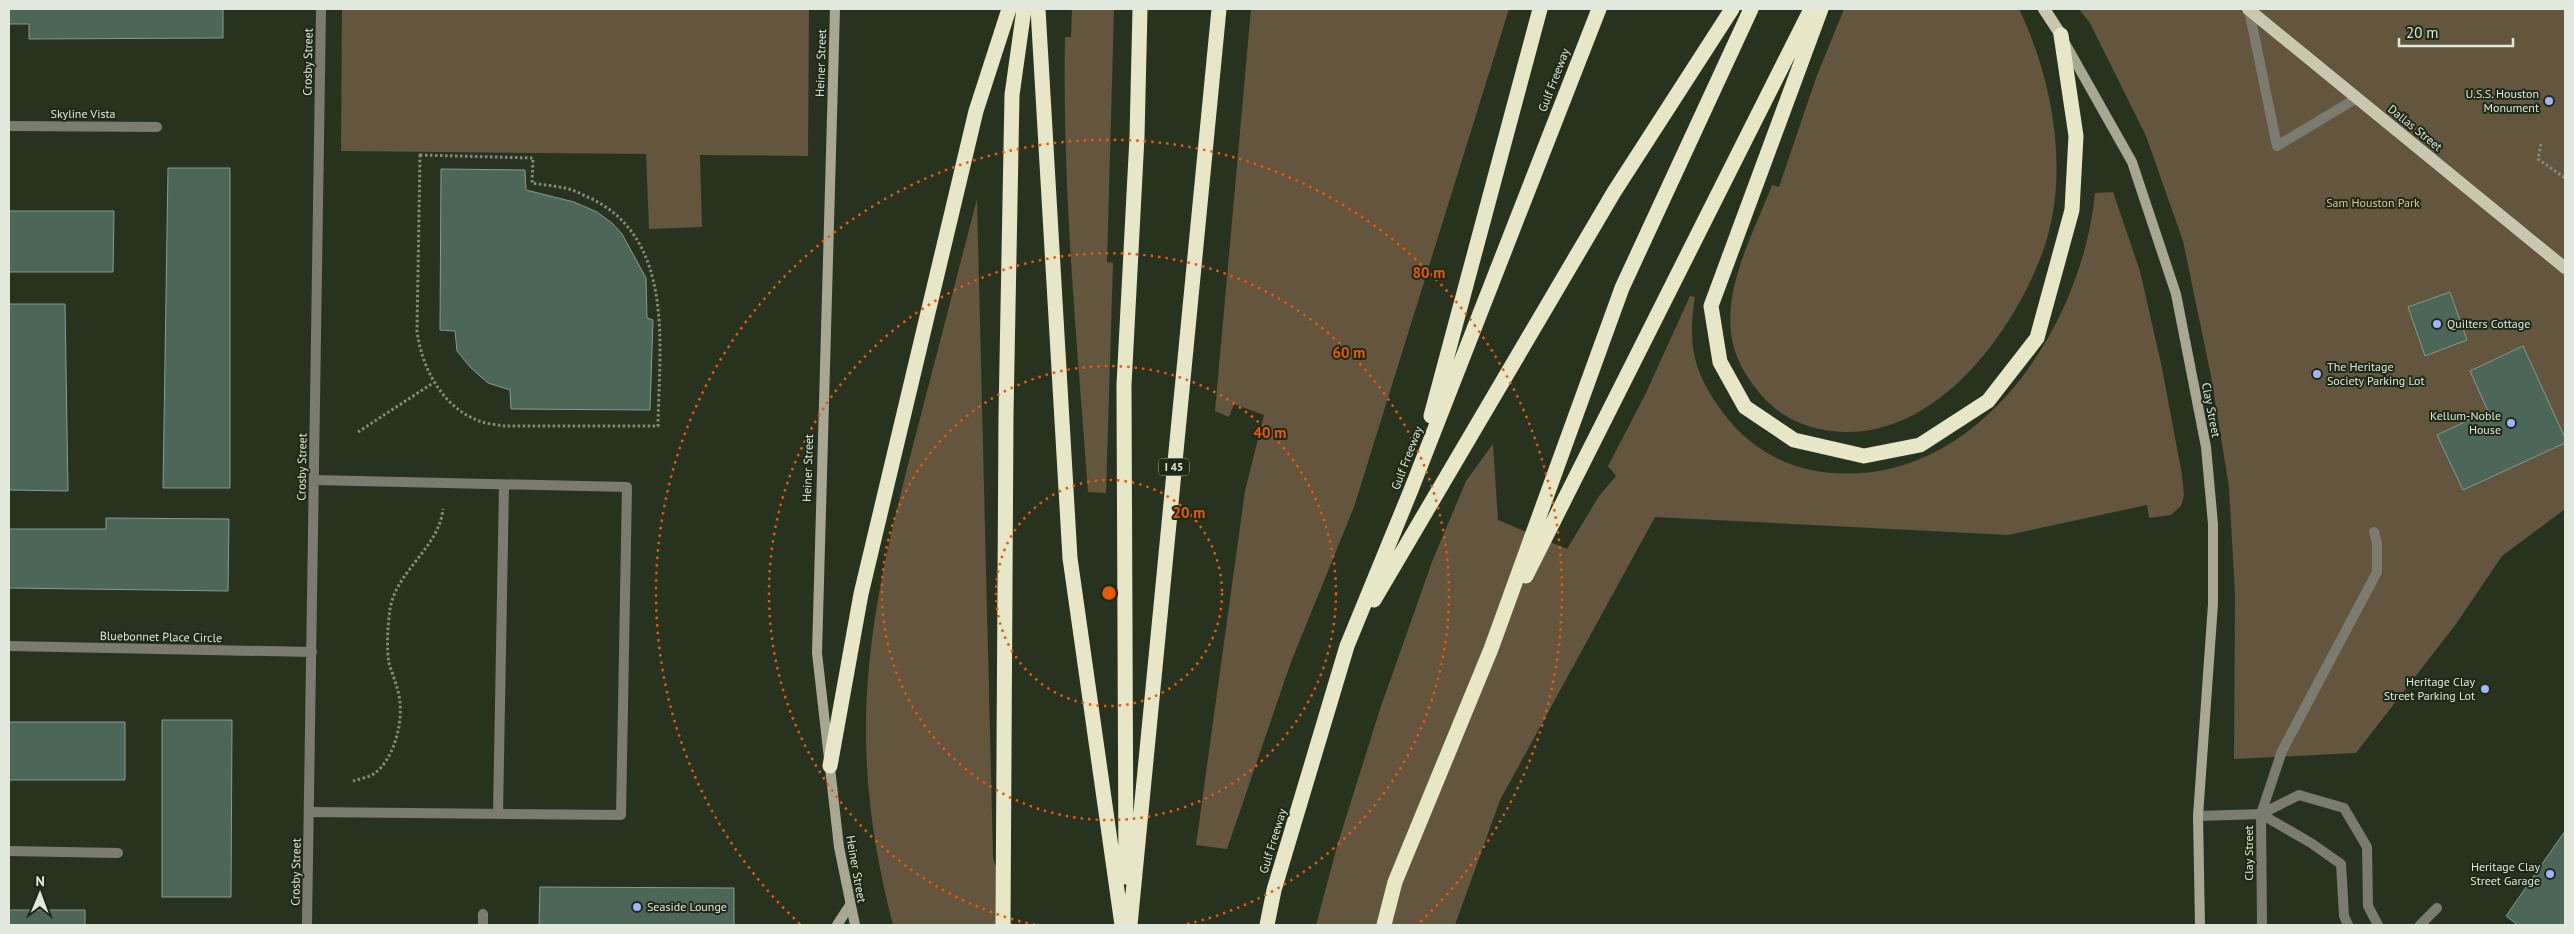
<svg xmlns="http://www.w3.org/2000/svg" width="2574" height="934" font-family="'PT Sans',sans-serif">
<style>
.green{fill:#64553e}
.building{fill:#4c6758;stroke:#819e8e}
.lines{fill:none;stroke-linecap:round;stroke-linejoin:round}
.path{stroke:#828c7c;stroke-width:3;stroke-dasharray:2.5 2.5;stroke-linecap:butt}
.lane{stroke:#7c7b6f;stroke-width:10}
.street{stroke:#7c7b6f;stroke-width:10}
.secondary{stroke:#a7a792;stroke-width:10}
.primary{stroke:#c9c8ae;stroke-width:12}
.highway{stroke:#e7e6c7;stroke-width:15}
.ring{fill:none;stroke:#e8590c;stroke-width:2.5;stroke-dasharray:2.5 5}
.poi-dot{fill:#a0b3fd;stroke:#1e2916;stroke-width:2}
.labels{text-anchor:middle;stroke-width:4;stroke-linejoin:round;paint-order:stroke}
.shield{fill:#1e2916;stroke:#a6afa1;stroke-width:1}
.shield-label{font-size:11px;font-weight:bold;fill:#e1e9dc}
.street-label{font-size:12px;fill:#e1e9dc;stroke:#1e2916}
.poi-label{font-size:12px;fill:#e1e9dc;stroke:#1e2916;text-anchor:end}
.park-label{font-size:12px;fill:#e3c394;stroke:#1e2916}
.centre{fill:#e8590c;stroke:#1e2916;stroke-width:2.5}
.ring-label{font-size:15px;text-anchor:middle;font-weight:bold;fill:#e8590c;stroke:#1e2916;stroke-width:4;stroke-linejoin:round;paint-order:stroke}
</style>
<rect width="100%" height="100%" fill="#27331f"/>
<path class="green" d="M342,9h467l-1,147 -108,-1 2,72 -53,2 -3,-75 -305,-3z
M1072,9h42l-7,253 6,1 -7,230 -18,-1c-11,-151 -26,-303 -23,-455h6z
M1251,9h258l-155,498 -63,155 -64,187 -31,-4 49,-354 19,-76 -30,-11 -5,13 -14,-6z
M1844,9h175c33,68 50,159 27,233 -27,84 -106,194 -203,190 -27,-1 -55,-10 -74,-29 -19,-19 -35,-43 -38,-70 -6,-50 24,-103 41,-148l7,2 37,-109z
M2079,9h486v500l-63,47 -46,68 -100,129 -122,6 1,-164 -6,-108 -18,-111 -28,-135 -37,-105 -56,-113z
M2113,192l27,79 22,97 20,107 2,20 -3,11 -10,9 -22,3 -2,-13 -139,30 -353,-18 -155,283 -45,125h-139l22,-82 42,-134 52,-147 34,-81 27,-37 5,76 69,29 32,-53 17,-20 -8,-10 37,-71 45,-99 5,1c-8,49 -1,77 29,117 26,35 65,56 109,59 147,11 250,-149 262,-280z
M977,199l16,658 19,68h-119c-17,-66 -28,-133 -27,-202 1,-100 26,-197 51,-293 20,-77 40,-154 60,-231z"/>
<path class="building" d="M9,9h214v29l-194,1v-15h-20z
M168,168h62v320h-67z
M441,169l84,1 1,20 48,12 23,10 15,11 10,11 24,44 1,40 6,2 -3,90 -139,-1 -1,-19 -22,-7 -17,-15 -14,-17 -2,-20 -15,-1z
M9,211h105l-1,61h-104z
M2450,292l17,48 -42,16 -17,-49z
M9,304h56l3,187 -59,-1z
M2523,346l42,92v5l-102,47 -26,-55 51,-24 -18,-40z
M106,518l123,1 -1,72 -219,-3v-59h97z
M162,720h70l-1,177h-69z
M9,722h116v58h-116z
M2565,831v94h-47l-12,-9z
M540,887l194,1v37h-195z
M9,910h76v15h-76z"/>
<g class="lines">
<path class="path" d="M2541,144l-3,15 27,19
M420,155l113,3 -1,25c12,2 25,3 37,6 7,2 14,6 21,9 86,41 69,149 68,228h-153c-7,-1 -16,-2 -23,-4 -39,-13 -60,-53 -65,-91z
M358,432l75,-49
M353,781c7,-2 17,-4 22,-8 20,-15 29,-54 24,-77 -2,-12 -7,-22 -10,-33 -3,-16 -1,-38 1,-54 6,-38 49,-61 53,-100"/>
<path class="lane" d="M2249,10l28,136 80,-48
M309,812l312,3 6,-328 -313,-7
M498,814l6,-329
M2261,814l21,-63 95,-179v-29l-3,-11
M2261,814l38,-19 45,13 23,39 1,59 10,19
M2261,814l50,29 30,21 3,52 4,9
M9,851l109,2
M483,914v11
M2420,925l17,-17"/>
<path class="street" d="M9,126l148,1
M9,646l303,6
M2198,816l63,-2 1,111
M307,925l14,-916"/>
<path class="secondary" d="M835,9l-18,644 22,194 16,78
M2066,45l66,117 44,132 30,153 7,77v80l-15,212 2,109
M837,925l13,-20"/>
<path class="primary" d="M2044,9l17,26
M2248,9l317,259"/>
<path class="highway" d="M1038,9l32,549 52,367
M1821,9l-110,297 9,56 25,45 49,33 70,16 56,-11 68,-44 49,-63 35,-128 4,-74 -15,-101
M1431,416l109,-407
M1526,576l285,-567
M1374,600l240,-408 118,-183
M830,766l31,-172 115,-483 33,-102
M1126,877l-2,-492 13,-248 3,-128
M1003,925l3,-510 6,-320 12,-86
M1130,925l89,-916
M1267,925l7,-35 73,-244 64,-156 188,-481
M1384,925l11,-43 96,-233 131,-361 129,-279"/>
</g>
<g class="ring">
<circle cx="1109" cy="593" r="113"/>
<circle cx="1109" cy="593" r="227"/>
<path d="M1035 925A340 340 0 1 1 1183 925"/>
<path d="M800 924A453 453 0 1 1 1418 924"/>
</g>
<g class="poi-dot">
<circle cx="2549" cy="101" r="5"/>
<circle cx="2437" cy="324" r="5"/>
<circle cx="2317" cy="374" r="5"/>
<circle cx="2511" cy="423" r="5"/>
<circle cx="2485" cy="689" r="5"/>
<circle cx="2550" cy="874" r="5"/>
<circle cx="637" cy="907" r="5"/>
</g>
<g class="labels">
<rect class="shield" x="1159" y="458.5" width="30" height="17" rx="4"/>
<g class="shield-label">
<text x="1174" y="471">I 45</text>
</g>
<g class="street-label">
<text transform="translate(308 62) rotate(-89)" y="4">Crosby Street</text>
<text transform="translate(821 63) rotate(-88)" y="4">Heiner Street</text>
<text transform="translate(1554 80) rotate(-69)" y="4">Gulf Freeway</text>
<text x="83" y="118">Skyline Vista</text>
<text transform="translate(2415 128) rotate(39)" y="4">Dallas Street</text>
<text transform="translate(2211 410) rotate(79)" y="4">Clay Street</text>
<text transform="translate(1407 458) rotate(-69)" y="4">Gulf Freeway</text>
<text transform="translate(302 467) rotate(-89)" y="4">Crosby Street</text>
<text transform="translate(808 468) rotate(-88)" y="4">Heiner Street</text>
<text transform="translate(161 637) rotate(1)" y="4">Bluebonnet Place Circle</text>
<text transform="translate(1273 841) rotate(-73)" y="4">Gulf Freeway</text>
<text transform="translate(2249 853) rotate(-90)" y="4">Clay Street</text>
<text transform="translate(856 869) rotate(80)" y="4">Heiner Street</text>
<text transform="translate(296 872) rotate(-89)" y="4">Crosby Street</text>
</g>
<g class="poi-label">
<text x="2539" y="98">U.S.S. Houston<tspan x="2539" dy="14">Monument</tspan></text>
<text x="2447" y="328" text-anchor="start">Quilters Cottage</text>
<text x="2327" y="371" text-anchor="start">The Heritage<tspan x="2327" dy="14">Society Parking Lot</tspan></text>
<text x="2501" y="420">Kellum-Noble<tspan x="2501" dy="14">House</tspan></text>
<text x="2475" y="686">Heritage Clay<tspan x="2475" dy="14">Street Parking Lot</tspan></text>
<text x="2540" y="871">Heritage Clay<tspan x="2540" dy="14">Street Garage</tspan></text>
<text x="647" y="911" text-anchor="start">Seaside Lounge</text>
</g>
<g class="park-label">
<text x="2373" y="207">Sam Houston Park</text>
</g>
</g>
<circle cx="1109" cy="593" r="8" class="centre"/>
<g class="ring-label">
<text x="1429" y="278">80 m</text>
<text x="1349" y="358">60 m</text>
<text x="1270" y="438">40 m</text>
<text x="1189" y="518">20 m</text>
</g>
<rect width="2574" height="934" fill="none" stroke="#e1e9dc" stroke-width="20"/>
<g transform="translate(40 894) rotate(1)" stroke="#1e2916" stroke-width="4" paint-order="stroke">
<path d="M0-4L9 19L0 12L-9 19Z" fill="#e1e9dc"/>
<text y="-8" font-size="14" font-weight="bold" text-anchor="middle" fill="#e1e9dc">N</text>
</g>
<path d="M2399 38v8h114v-8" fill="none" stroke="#e1e9dc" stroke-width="2.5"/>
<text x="2406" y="38" font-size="15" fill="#e1e9dc" stroke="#1e2916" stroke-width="4" paint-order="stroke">20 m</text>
</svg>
